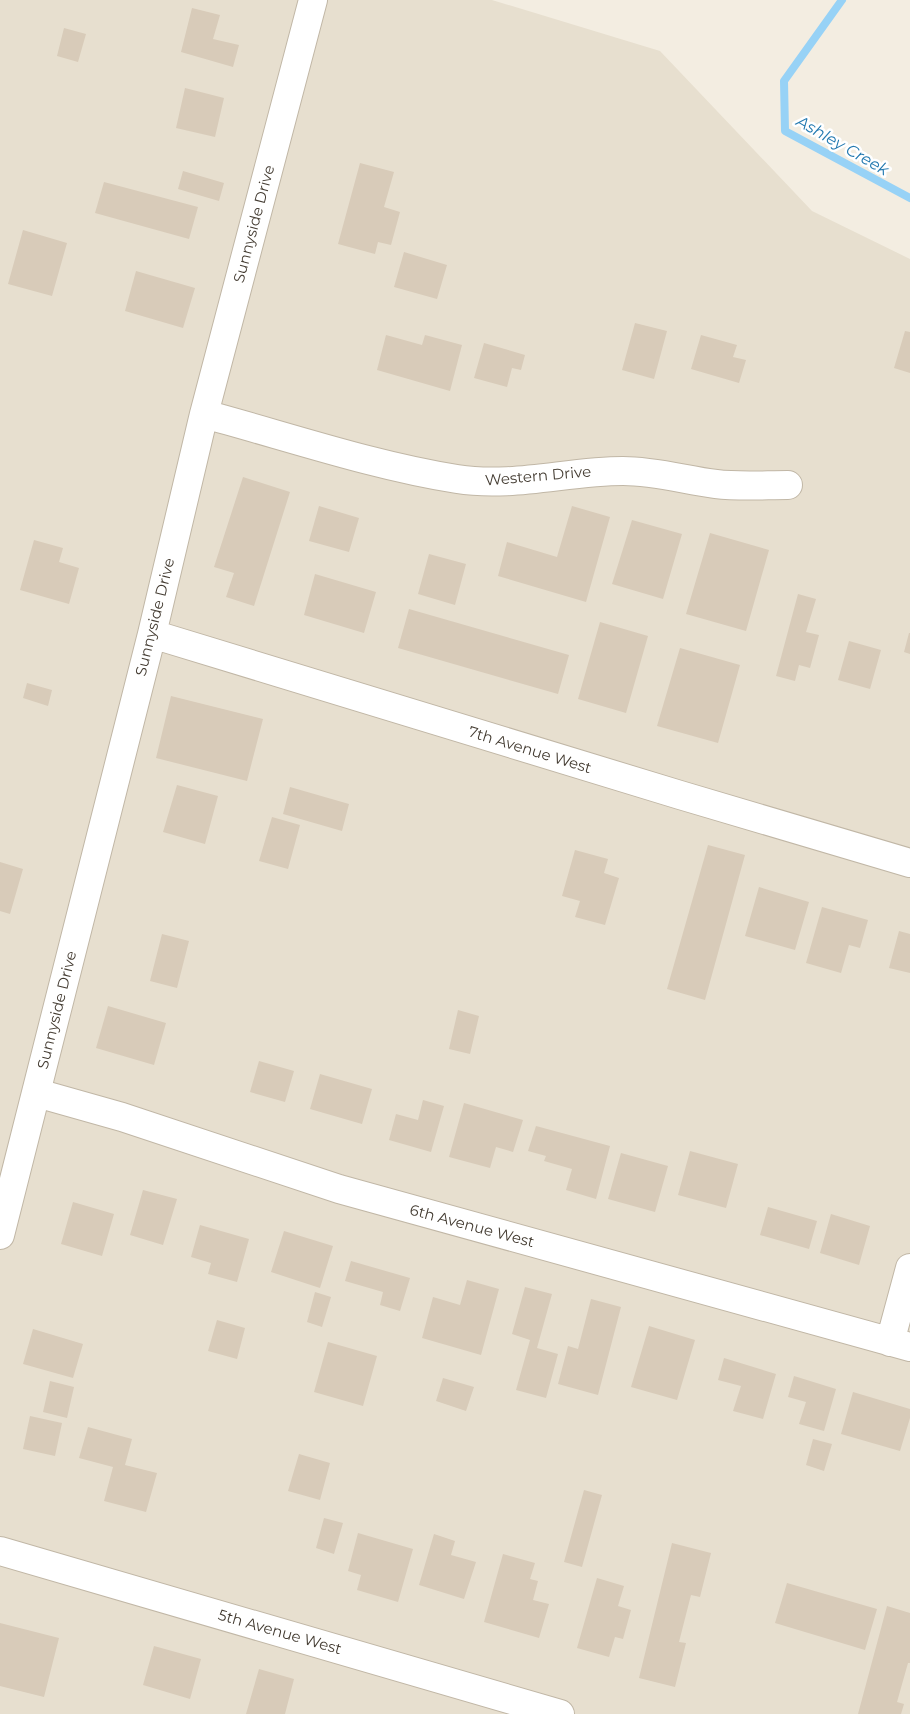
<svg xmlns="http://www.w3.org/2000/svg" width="910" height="1714" font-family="Montserrat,sans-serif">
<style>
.residential{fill:#e7dfcf}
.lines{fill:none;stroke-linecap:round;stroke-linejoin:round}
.stream{stroke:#97d2f6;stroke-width:8}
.building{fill:#d8cbb9}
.minor-casing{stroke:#c1b7a6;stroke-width:30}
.minor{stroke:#fff;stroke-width:28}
.labels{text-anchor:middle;stroke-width:5;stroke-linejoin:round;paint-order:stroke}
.street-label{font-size:15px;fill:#443c32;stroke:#fff}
.water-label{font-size:16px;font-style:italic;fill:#2279b0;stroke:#fff}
</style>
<rect width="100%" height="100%" fill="#f3ede1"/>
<path class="residential" d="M0,0h492l168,51 152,160 98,48v1455h-910z"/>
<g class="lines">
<path class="stream" d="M842,0l-58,81 1,50 125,67"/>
</g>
<path class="building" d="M192,8l28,7 -7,24 26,6 -6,22 -52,-15z
M64,28l22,6 -8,28 -21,-6z
M185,88l39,10 -9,39 -39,-9z
M360,163l34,9 -10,35 16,5 -9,33 -13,-3 -3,12 -37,-10z
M183,171l41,12 -5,18 -41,-12z
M104,182l94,25 -9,32 -94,-26z
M23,230l44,13 -15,53 -44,-12z
M404,252l43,13 -10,34 -43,-12z
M136,271l59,17 -12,40 -58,-17z
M635,323l32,8 -13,48 -32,-9z
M905,331l5,1v41l-16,-5z
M386,335l36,10 3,-10 37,10 -12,46 -73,-21z
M701,335l36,10 -4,12 13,3 -7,23 -48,-14z
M484,343l41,12 -4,15 -9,-2 -5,19 -33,-9z
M243,477l47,15 -36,114 -28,-9 8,-24 -20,-6z
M319,506l40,12 -10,34 -40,-11z
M572,506l38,11 -24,85 -88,-26 9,-34 50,15z
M632,520l50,14 -19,65 -51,-15z
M710,533l59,17 -23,81 -60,-17z
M34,540l29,8 -4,14 20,6 -10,36 -49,-14z
M429,554l37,10 -11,41 -37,-11z
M315,574l61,18 -12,41 -60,-18z
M798,594l18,5 -10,33 13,3 -9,33 -11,-3 -4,16 -19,-5z
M409,609l160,46 -11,39 -160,-46z
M600,622l48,14 -22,77 -48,-14z
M909,633h1v21l-6,-2z
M849,641l32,9 -11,39 -32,-9z
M680,648l60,17 -22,78 -61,-17z
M27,683l25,7 -4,16 -25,-8z
M171,696l92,23 -16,62 -91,-23z
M177,785l41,11 -13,48 -42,-12z
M290,787l59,17 -7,27 -59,-17z
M272,817l28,8 -12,44 -29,-8z
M708,845l37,10 -40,145 -38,-11z
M575,850l33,9 -4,14 15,5 -14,47 -30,-8 5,-16 -18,-5z
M0,862l23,7 -13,45 -10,-3z
M759,887l50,15 -14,48 -50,-14z
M822,907l46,13 -8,28 -11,-3 -8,28 -35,-10z
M899,931l11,3v39l-21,-5z
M162,934l27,7 -12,47 -27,-7z
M108,1006l58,17 -12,42 -58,-17z
M458,1010l21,6 -9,38 -21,-5z
M259,1061l35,10 -9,31 -35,-10z
M320,1074l52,15 -10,35 -52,-15z
M423,1100l21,6 -13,46 -42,-12 7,-26 22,6z
M464,1103l59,17 -10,32 -17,-5 -6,21 -41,-11z
M536,1126l74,20 -14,53 -30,-9 6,-21 -28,-8 2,-5 -18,-5z
M690,1151l48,13 -12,44 -48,-13z
M621,1153l47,13 -13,46 -47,-13z
M143,1190l34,9 -14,46 -33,-10z
M73,1202l41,12 -12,42 -41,-12z
M768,1207l49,14 -8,28 -49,-14z
M831,1214l39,12 -11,39 -39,-12z
M200,1225l49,14 -12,43 -29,-8 3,-11 -20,-6z
M284,1231l49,15 -13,42 -49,-16z
M351,1261l59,17 -10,33 -20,-6 3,-13 -38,-11z
M467,1280l32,9 -18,66 -59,-17 11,-41 27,8z
M525,1287l27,7 -15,54 21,6 -12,44 -30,-8 14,-50 -18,-6z
M315,1292l16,5 -9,30 -15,-5z
M591,1299l30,8 -23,88 -40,-11 10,-38 10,3z
M217,1320l28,8 -8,31 -29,-8z
M649,1326l46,14 -18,60 -46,-13z
M33,1329l50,15 -10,34 -50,-14z
M328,1342l49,14 -14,50 -49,-14z
M724,1358l52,16 -13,45 -30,-8 8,-25 -23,-6z
M794,1376l42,13 -12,42 -25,-7 7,-22 -18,-5z
M443,1378l31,9 -8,24 -30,-10z
M50,1381l24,6 -7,31 -24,-6z
M853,1392l57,17v9l-10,33 -59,-17z
M30,1416l32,7 -7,33 -32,-7z
M88,1427l44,12 -7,26 32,8 -11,39 -42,-11 9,-34 -34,-9z
M813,1439l19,5 -8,27 -18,-6z
M299,1454l31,9 -10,37 -32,-9z
M584,1490l18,5 -20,72 -18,-5z
M324,1518l19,5 -9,31 -18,-6z
M358,1533l55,16 -15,53 -41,-12 4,-15 -13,-4z
M434,1534l21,7 -4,14 25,7 -12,37 -45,-14z
M672,1543l39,10 -11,44 -9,-2 -12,47 7,1 -11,44 -36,-9z
M503,1554l32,9 -5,16 8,2 -5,19 16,4 -10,34 -55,-16z
M597,1578l27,8 -6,20 13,4 -8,29 -8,-2 -6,20 -32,-9z
M787,1583l90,26 -12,41 -90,-27z
M887,1606l23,7v50h-2l-11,39 7,2 -3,10h-43z
M0,1623l59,15 -15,59 -44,-11z
M154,1646l47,13 -11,40 -47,-14z
M259,1669l35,10 -9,35h-39z"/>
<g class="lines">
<g class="minor-casing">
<path id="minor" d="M204,414c82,22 170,52 253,65 55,9 111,-8 166,-8 32,0 62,9 93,13 23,3 49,1 72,1
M152,634l528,161 230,68
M37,1093l85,24 217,72 571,158
M0,1235l152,-601 52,-220 109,-414
M890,1342l20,-74
M0,1551l560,163"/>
</g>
<use href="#minor" class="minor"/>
</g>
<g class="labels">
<g class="street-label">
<text transform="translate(254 224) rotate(-75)" y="5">Sunnyside Drive</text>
<text transform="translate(538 476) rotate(-5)" y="5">Western Drive</text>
<text transform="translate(155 617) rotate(-76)" y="5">Sunnyside Drive</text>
<text transform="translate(530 750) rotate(17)" y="5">7th Avenue West</text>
<text transform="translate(57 1010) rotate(-76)" y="5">Sunnyside Drive</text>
<text transform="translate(472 1226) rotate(15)" y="5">6th Avenue West</text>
<text transform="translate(280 1632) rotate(16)" y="5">5th Avenue West</text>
</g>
<g class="water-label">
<text transform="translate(843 145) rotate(30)" y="6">Ashley Creek</text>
</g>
</g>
</svg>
